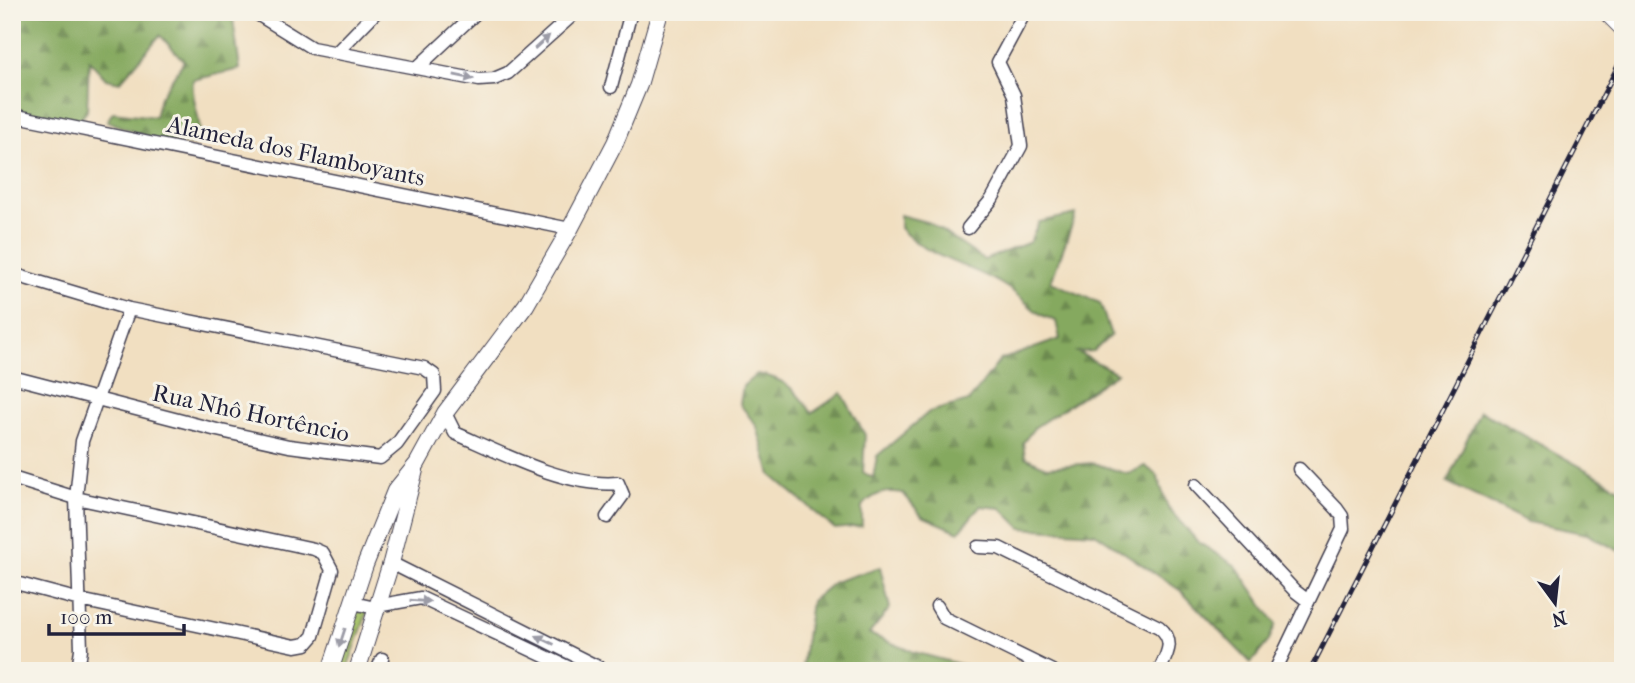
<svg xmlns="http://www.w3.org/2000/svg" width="1635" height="683" font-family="'IM FELL French Canon',serif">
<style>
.green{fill:#a7c36a;stroke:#647252;stroke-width:2}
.forest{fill:url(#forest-firs);stroke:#54664c;stroke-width:2}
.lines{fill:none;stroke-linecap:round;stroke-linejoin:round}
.minor-casing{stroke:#413e4f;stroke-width:15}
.major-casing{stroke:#413e4f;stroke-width:18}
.minor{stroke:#fff;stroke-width:12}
.major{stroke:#fff;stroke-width:16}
.rail-casing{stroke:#22223b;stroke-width:5}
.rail{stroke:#f7f3e8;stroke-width:2.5;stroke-dasharray:8;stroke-linecap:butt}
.oneway{fill:#9c9ca7}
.labels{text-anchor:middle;stroke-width:6;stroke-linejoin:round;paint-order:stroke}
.street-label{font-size:24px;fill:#22223b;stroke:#f7f3e8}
</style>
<defs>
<pattern id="forest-firs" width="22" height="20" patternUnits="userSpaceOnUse" patternTransform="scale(1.75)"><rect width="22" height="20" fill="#85a95e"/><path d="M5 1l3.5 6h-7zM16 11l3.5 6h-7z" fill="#6c894f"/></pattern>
</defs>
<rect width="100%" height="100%" fill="#f7f3e8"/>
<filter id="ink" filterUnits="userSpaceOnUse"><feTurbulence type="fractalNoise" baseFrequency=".0143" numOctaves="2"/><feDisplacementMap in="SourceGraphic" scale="14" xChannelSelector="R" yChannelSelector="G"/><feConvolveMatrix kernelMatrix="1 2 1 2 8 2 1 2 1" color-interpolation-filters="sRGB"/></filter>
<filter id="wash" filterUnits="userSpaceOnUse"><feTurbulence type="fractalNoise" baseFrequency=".00686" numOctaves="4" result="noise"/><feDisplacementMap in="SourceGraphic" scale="28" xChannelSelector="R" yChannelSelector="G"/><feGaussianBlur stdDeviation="1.57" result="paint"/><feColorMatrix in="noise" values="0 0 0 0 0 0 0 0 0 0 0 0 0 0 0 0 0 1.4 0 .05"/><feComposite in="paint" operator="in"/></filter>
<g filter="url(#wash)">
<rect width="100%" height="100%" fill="#f1dfc1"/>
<path class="green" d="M357,606l10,6 -2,7 -19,52h-13z"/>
<path class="forest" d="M12,12h220l8,57 -47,11c-3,22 12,44 5,65l-43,-5 -48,-19 6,-9 42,5 5,-20 24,-36 -24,-26 -40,47 -14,-3 -17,-19 -2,51 -9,12 -66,-12z
M1076,214l-25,68 49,21 11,32 -17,16 -17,1 40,21 -83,55 -11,15 2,14 21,10 47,-4 35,11 17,-8 12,9 11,33 30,34 38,24 40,58 -8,18 -17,21 -70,-72 -86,-58 -74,-5 -20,-20 -21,-2 -21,26 -37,-16 -19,-23c-18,-3 -28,0 -41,13v20l-27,3 -64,-54 -14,-48 -17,-23 3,-18 14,-12c29,4 39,17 55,39l30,-20 23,42 -2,37 10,6 4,-22 52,-44 40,-11 31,-41 60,-21 -4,-18c-26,-9 -24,-16 -44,-30 -36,-26 -82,-30 -112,-63v-13l30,8 54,37 46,-18 9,-20z
M1480,411l143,79v63l-36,-19 -59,-12 -81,-40z
M880,567l10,41 -21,26 45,18 71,19h-179l-4,-4 9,-66 23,-19z"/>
</g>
<g filter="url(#ink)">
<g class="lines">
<g class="minor-casing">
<path id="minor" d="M254,12l58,36 167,32 15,-1 14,-6 68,-61
M336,53l40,-41
M418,67l59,-55
M611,87l20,-75
M12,115l558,114
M968,228l24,-29 29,-53 -7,-51 -16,-33 27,-50
M12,274l117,35 295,59 10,7 1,16 -38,53 -17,14 -91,-12 -72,-16 -205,-53
M445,413l10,20c46,20 113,55 163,50l5,12 -16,22
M12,478l64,20 238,51 9,4 9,17 -19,66 -7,8 -11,2 -215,-46 -68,-18
M1196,485l99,106 13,10
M978,547l21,1 160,79c17,14 8,27 0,44
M391,563l215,108
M353,603l18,4 50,-9 155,73
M937,606l7,12 108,53
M78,671l3,-22 -5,-151 6,-57 47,-132
M377,671l5,-12
M1275,671l68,-142 -1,-13 -5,-7 -38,-40"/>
</g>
<g class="major-casing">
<path id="major" d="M1606,12l17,17
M330,671l35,-106 30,-74 22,-27 28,-51 81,-108 44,-76 45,-86 24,-58 21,-73
M357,671l34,-108 24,-93"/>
</g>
<use href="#minor" class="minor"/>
<use href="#major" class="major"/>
<g class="rail-casing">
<path id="rail" d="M1310,671l313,-615"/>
</g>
<use href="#rail" class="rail"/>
</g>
<defs><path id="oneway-solid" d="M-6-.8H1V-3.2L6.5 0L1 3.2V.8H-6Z" transform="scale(1.75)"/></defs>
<g class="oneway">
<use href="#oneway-solid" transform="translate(542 42) rotate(-42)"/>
<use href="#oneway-solid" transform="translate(464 77) rotate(11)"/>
<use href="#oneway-solid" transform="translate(420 601) rotate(4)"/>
<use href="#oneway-solid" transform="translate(342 638) rotate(108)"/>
<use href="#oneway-solid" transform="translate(545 640) rotate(-154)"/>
</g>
</g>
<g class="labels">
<g class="street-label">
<text transform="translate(296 151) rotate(12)" y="8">Alameda dos Flamboyants</text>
<text transform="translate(251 413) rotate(12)" y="8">Rua Nhô Hortêncio</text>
</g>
</g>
<rect width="1635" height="683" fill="none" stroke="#f7f3e8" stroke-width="42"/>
<g transform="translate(1555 603) rotate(165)" stroke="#f7f3e8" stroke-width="5" paint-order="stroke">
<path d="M0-5L12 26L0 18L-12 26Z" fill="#22223b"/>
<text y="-10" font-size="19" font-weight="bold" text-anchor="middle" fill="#22223b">N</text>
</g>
<path d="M49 624v10h135v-10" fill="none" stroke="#22223b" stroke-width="3.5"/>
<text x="60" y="624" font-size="21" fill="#22223b" stroke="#f7f3e8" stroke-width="5" paint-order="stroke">100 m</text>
</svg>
